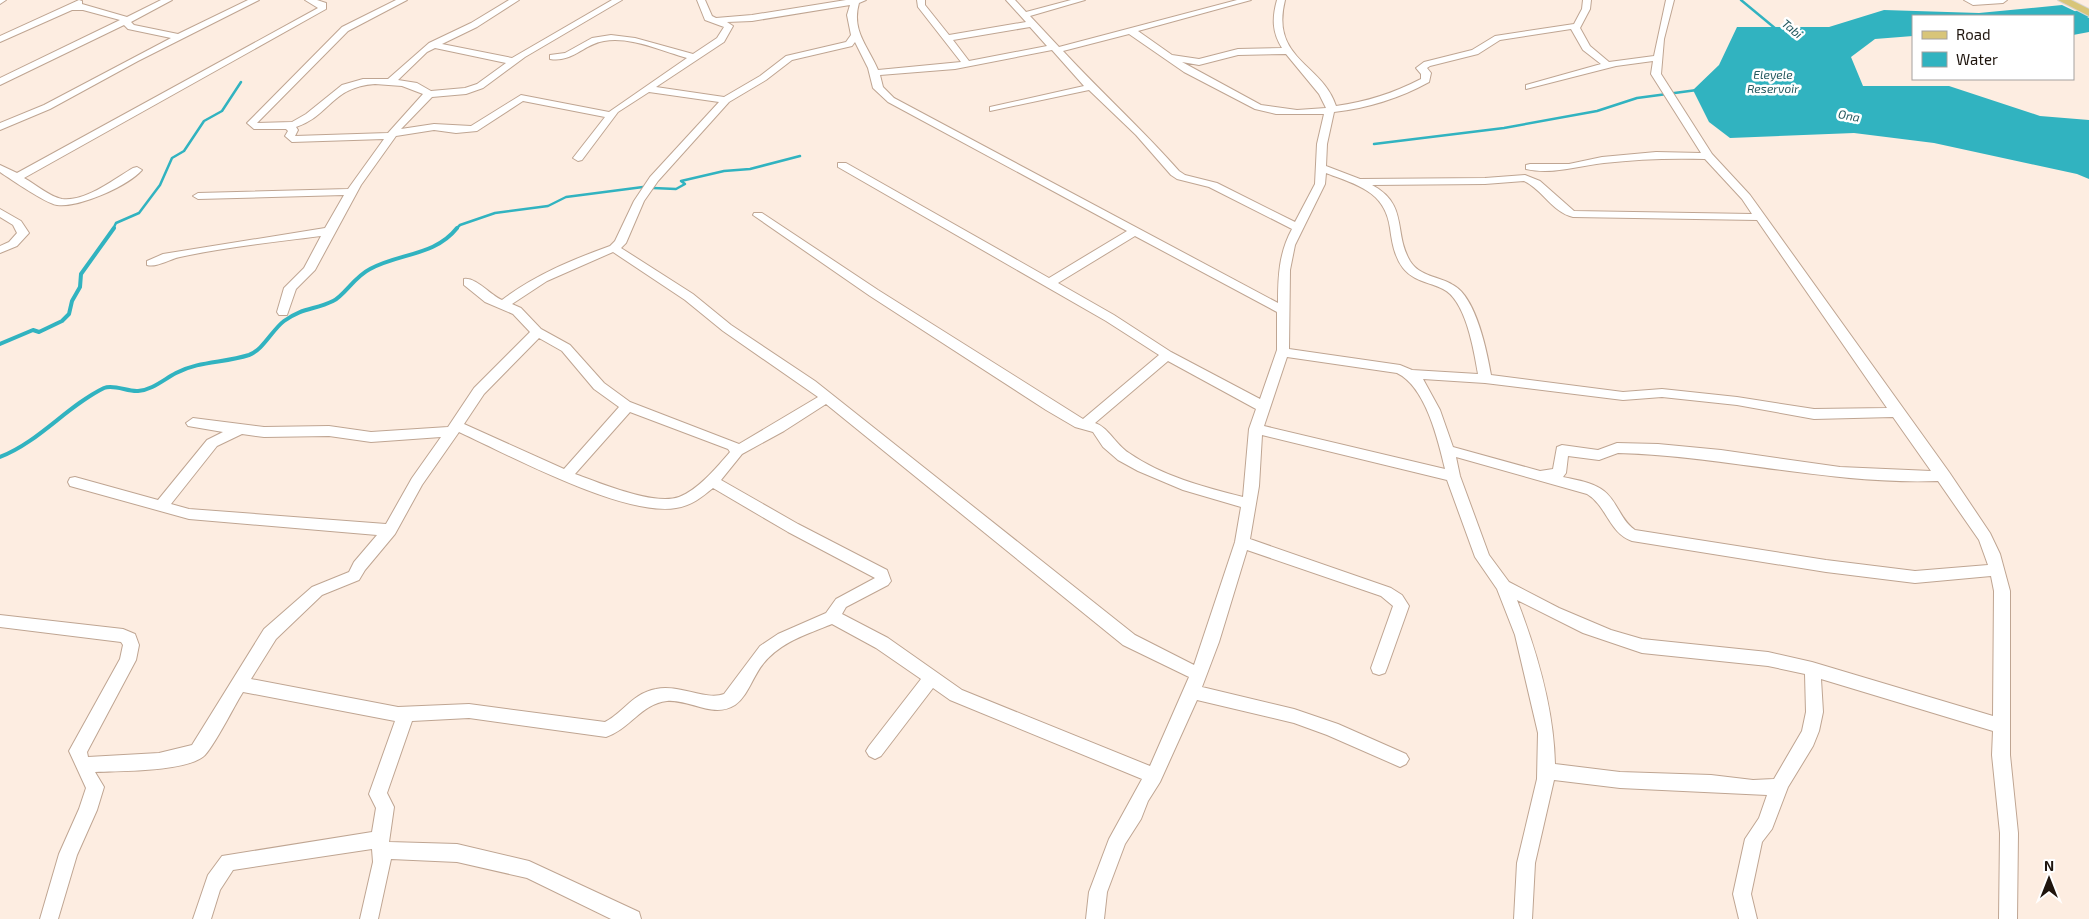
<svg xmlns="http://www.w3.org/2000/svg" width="2089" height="919" font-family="'Exo 2',sans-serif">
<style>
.water{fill:#31b3c0}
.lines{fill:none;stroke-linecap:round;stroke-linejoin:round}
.stream-far1{stroke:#31b3c0;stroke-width:2.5}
.stream{stroke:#31b3c0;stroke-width:4}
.river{fill:#31b3c0;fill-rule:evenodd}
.minor-casing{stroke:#bfa592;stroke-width:2}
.major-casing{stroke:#d7d5d4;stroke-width:2}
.minor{fill:#fff;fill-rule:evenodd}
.major{fill:#d8c579;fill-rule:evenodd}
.labels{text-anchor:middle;stroke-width:5;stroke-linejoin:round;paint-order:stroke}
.far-water-label{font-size:12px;font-style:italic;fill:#265a60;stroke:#fff}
</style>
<rect width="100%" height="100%" fill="#fdede1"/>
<path class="water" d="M2062,5l27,13v14l-16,3v-19h-160v20l-38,3 -24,18 12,29h86l91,30 49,4v59l-12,-5 -143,-31 -80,-10 -124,5 -21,-16 -16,-32 26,-25 18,-38h92l55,-17 95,3z"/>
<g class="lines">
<path class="stream-far1" d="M1741,0l35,29
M1374,144l130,-16 93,-17 40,-13 60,-8
M653,188l23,1 9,-5 -4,-3 43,-10 26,-2 50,-13
M113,229l3,-6 23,-10 21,-28 12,-27 12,-7 20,-30 18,-10 19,-29
M456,229l4,-4 35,-12 53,-7 18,-9 77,-10"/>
<path class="stream" d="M0,344l33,-14 6,2 23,-11 7,-7 3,-13 8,-14 1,-13 33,-46
M0,457c39,-15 67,-51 104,-69 10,-4 24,4 34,3 14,-1 25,-11 38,-18 23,-12 48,-10 73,-18 14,-5 23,-25 35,-34 19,-14 31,-11 49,-20 11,-5 21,-24 37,-32 29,-16 65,-13 87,-41"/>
<path class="river" d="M2089,9v8l-16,3v-4h-11l2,-3z"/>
<g class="minor-casing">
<path id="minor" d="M0,0h6l-6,4z
M79,0l3,1v3l45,13 34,-17h11l-41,22 3,3 44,9 70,-34h11l-121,61 -88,48 -50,21v-7l44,-18 127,-67 -43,-9 -4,-4 -124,60v-7l120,-58 -37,-10h-11l-72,32v-6z
M305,0h12l9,3v6l-302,169c11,6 26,19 38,21 24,3 52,-20 71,-31l4,-1 5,3c-14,16 -63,38 -85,35 -12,-2 -45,-25 -57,-33v-7l17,8 301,-165z
M396,0h11l-59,31 -91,92 35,-1 14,-8 36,-29 21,-6h25l41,-36 42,-20 38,-23h10l-42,27 -35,17 70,14 100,-58h10l-97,57 -42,31 -17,6 -34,3 -31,32 33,-5 37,2 50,-31 88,17 78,-54c-25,-7 -57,-22 -83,-17 -20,3 -32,22 -54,18v-4l15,-2 27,-15 19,-3 24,3 58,16 24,-16 7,-11 -19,-7 -8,-20h8l7,16 4,2 36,-3 94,-15h20l-7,3c-8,28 9,43 19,67l83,-8 -43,-55 -1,-7h8v5l24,30 77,-13 -20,-22h9l11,12 45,-12h14l-55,16 29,31 178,-47h14l-113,31 34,24 27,4 39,-10 44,-1c-10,-16 -10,-30 -5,-48h8c-15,60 37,63 51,106 30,-4 58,-13 85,-27v-5l-5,-6 8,-6 48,-12 23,-14 79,-12 8,-15 1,-9h8l-1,9 -10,19 10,18 19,16 45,-6 12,-56h8l-10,39 -3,35 51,80 38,41 199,277 41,61 10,21 10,37v164l8,78 -1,86h-18l1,-86 -8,-78 1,-24 -172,-52 2,33 -4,19 -6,15 -25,41 -16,42 -10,13 -11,52 6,25h-18l-6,-25 12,-55 14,-21 8,-23 -147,-7 -66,-8 -19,83 -3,56h-18l3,-56 20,-84 1,-46 -23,-98 -18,-46 -22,-32 -28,-77 -185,-45 -3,51 -9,53 141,49 11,7 7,11 -22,62 -2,5 -6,2 -6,-2 -2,-5 22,-62 -12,-10 -134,-46 -28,92 -17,45 92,22 44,15 68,30 3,5 -3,5 -6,3 -73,-32 -33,-12 -97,-23 -37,82 -12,19 -7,18 -16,25 -18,48 -3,27h-18l3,-27 20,-53 33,-60 -192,-79 -17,-12 -52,68 -6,3 -6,-3 -3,-5 3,-5 52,-67 -45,-31 -44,-24c-24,10 -52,18 -69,40 -10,12 -15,32 -28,41 -22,14 -45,-6 -68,-4 -26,3 -37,28 -61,36l-137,-19 -57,3 -25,72 7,14 -5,35 68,2 72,17 110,51 2,7h-30l-84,-41 -70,-16 -66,-3 -13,60h-18l13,-57 -1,-13 -139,21 -13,20 -9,29h-18l15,-44 14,-19 150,-24 4,-24 -7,-14 26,-73 -152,-29c-10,16 -27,51 -38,63 -17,17 -86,16 -110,17l9,15 -7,23 -20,45 -19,64h-18l19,-65 20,-45 7,-21 -17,-37 51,-92 3,-14 -2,-3 -121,-15v-12l123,14 12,5 4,11 -3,15 -49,92 1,5 71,-4 33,-8 72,-116 48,-42 37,-15 5,-10 23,-27 -188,-16 -119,-33 -2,-4 2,-4 5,-1 83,23 49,-60 16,-8 -35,-6 -2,-3 7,-5 71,9 65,-1 42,6 77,-5 26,-39 56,-56 -17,-18 -28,-12 -21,-17v-6c12,-2 26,16 38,21 33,-25 69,-40 108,-54l5,-5 19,-40 16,-24 69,-75 -70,-10 -31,20 -36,48 -4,1 -5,-3 32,-41 -82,-16 -46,30 -21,2 -22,-3 -38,6 -35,49 -46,85 -19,19 -9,26h-8l-2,-3 7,-24 20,-20 17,-32c-47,6 -95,11 -141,21 -10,2 -24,11 -33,8v-4l16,-7 162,-26 19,-33 -146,4 -5,-3 5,-3 150,-4 36,-50 -92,3 -7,-6 3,-5 -2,-2h-32l-7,-6 95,-96zM850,5l-3,10 4,20 -5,7 -60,14 -26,20 -36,21 -68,-10 68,-45 9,-16 -6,-4 25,-1zM1030,27l17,19 -78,15 -16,-21zM1571,29l12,21 18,14 -75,21v4l90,-23 37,-5 -2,13 50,79 -45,-1 -54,5 -33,7h-39l-4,1v4c26,6 52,-3 78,-6 34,-4 67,-5 101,-4l37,40 10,15 -178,-3 -34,-30 -15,-6 -40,3 -125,1 -34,-13 1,-22 7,-32c34,-4 66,-14 95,-30l2,-9 -4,-5 3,-2 48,-12 22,-14zM1129,34l55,38 71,37 21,5h48l-7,30 -2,40 -20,38 -78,-39 -32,-8 -6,-4c-37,-42 -78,-79 -116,-120zM855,42l13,26 5,20 15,14 239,129 -78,47 -203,-115h-8v4l268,154 53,34 -76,64 -205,-129 -116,-77h-8l-1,2 117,81 176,114 29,17 18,5 10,15 15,13 20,11 45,19 58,17 -6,35 -41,123 -59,-30 -320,-254 -84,-56 -38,-31 -72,-46 5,-5 18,-42 14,-20 71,-79 37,-22 26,-20 60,-14zM435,48l71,15 -29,21 -12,4 -34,3 -14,-8 -19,-3 29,-28zM1052,50l32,36 -94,21v4l99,-21 47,45 35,40 6,4 32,8 83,42c-13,24 -14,47 -14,74l-384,-205 -11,-11 -3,-12 75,-6zM1286,54l33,40 7,14 -29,2 -36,-5 -79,-43 17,3 39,-10zM375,84l27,2 21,8 -35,39 -93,3 3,-6 -2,-3c34,-11 35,-40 79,-43zM1326,173c31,12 59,18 64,55 2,14 4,28 13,40 10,13 26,14 40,21 23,11 31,62 35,85l-66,-4 -12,-5 -111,-16 1,-79 5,-25 30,-61zM1524,181c19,9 28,31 49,36l184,3 130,188 -73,1 -77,-12 -75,-8 -39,3 -132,-17c-4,-23 -15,-78 -38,-90 -14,-9 -33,-8 -43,-24 -17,-29 -1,-56 -38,-76l113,-1zM1135,236l142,76v38l-17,49 -89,-47 -57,-37 -56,-32zM613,252l72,48 38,31 95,66 -79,47 -109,-42 -26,-19 -34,-38 -29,-16 -20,-21 -9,-4 35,-23zM539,338l23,13 32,38 25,18 -55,62 -100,-45 20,-30zM1287,357l110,16c29,14 41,67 48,96l-181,-43zM1168,361l88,48 -7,20 -6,68c-39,-10 -81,-21 -114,-44 -13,-8 -21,-26 -34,-30zM1423,379l62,4 138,17 39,-3 75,8 77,14 79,-2 38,54 -91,-4 -119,-17 -63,-6 -41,-1 -19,7 -36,-5 -5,2 -4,22 -13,2 -87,-24 -13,-37zM826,404l297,241 66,32 -39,89 -188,-76 -74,-52 -46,-24 4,-7 42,-22 3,-4 -4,-11 -89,-46 -77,-44 21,-26 42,-23zM630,412l98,37 2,3c-13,15 -32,38 -51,45 -25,9 -79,-14 -104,-23zM459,432c50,23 165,85 217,76 15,-2 26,-11 37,-20l75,44 87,46 -39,21 -10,14 -48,21 -18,12 -36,48c-18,7 -45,-10 -68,-5 -23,4 -32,23 -51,33l-136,-18 -71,3 -147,-28 25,-40 46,-44 37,-15 6,-10 30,-36 27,-49zM242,434l22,3 65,-1 42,6 70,-5 -29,41 -26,46 -197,-15 -18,-5 46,-58zM1618,453c108,3 213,32 320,28l41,59 9,25 -73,6 -89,-11 -191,-30c-15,-10 -17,-28 -31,-39 -11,-9 -28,-11 -41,-14l3,-4 2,-17 31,4zM1456,457l131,37c20,12 22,39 45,47l194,31 89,11 76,-7 3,15 -1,125 -181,-54 -44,-10 -126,-13 -31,-9 -52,-22 -50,-26 -20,-27 -29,-79zM1517,600l66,33 59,20 126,13 37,8 1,38 -4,19 -28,48 -21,1 -42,-5 -91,-3 -65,-8c-1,-55 -18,-112 -38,-164z
M1964,0h43l-4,3 -30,2z
M0,209l21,12 8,12 -12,13 -17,7v-7l9,-4 8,-9 -4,-8 -13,-8z"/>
</g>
<g class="major-casing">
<path id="major" d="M2058,0h13l18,9v7z"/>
</g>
<use href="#minor" class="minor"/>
<use href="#major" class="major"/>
</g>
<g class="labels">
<g class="far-water-label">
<text transform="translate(1792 29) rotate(40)" y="4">Tabi</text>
<text x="1773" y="79">Eleyele<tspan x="1773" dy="14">Reservoir</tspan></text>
<text transform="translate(1849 116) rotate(10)" y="4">Ona</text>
</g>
</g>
<rect x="1912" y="15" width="162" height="65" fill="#ffffff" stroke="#a5a19f"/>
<rect x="1922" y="31" width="25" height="8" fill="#d8c579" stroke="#a5a19f"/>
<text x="1956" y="40" font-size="15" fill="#1f150e">Road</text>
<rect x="1922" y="52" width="25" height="15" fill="#31b3c0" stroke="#a5a19f"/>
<text x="1956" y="65" font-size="15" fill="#1f150e">Water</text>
<g transform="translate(2049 879)" stroke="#ffffff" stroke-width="4" paint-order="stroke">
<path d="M0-4L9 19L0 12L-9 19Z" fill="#1f150e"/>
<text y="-8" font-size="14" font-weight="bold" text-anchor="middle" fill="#1f150e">N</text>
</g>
</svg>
